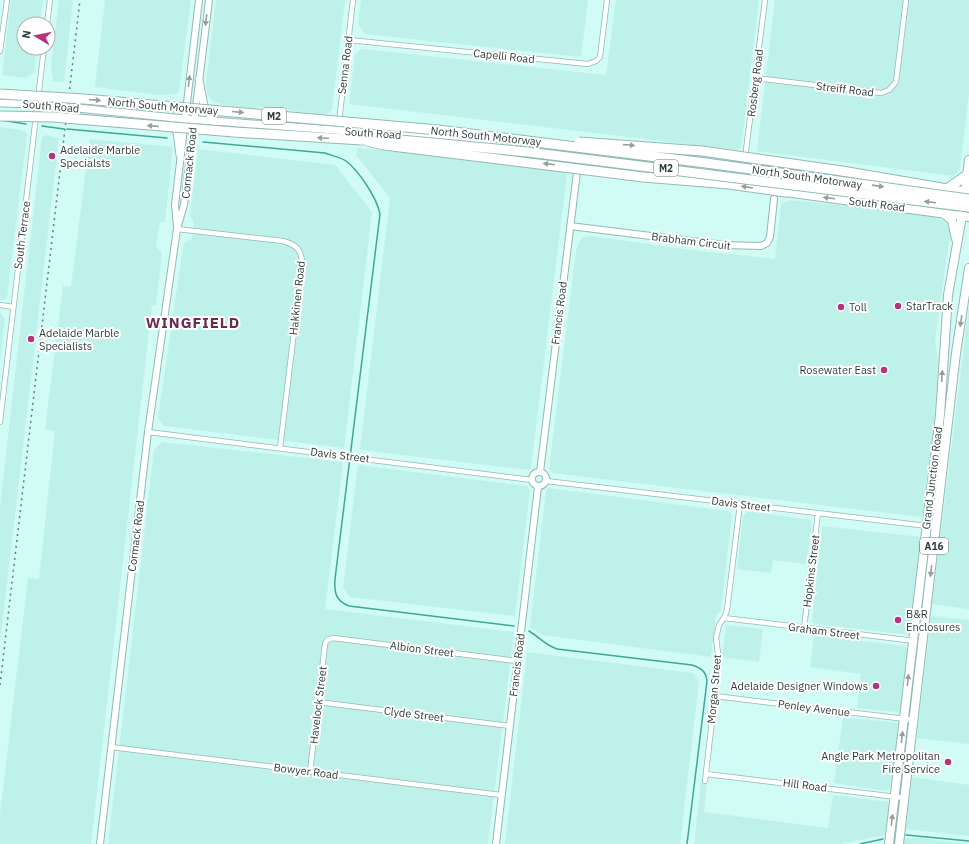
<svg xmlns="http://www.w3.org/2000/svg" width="969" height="844" font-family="'IBM Plex Sans',sans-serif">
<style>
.built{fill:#bef1ea}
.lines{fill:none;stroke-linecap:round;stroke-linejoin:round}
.stream{stroke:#40a59a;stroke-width:1.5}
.minor-casing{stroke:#92bab5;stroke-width:6}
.tertiary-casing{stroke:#92bab5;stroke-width:8}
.secondary-casing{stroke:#92bab5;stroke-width:9}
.trunk-casing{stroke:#92bab5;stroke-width:10}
.motorway-casing{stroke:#92bab5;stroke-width:11}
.minor{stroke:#fff;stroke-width:4.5}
.tertiary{stroke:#fff;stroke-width:6}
.secondary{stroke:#fff;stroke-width:7}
.trunk{stroke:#fff;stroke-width:8}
.motorway{stroke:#fff;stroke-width:9}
.rail{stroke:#637c78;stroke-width:1.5;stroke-dasharray:2 4;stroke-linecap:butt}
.motorway-bridge-casing{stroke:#92bab5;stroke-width:11;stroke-linecap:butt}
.motorway-bridge{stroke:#fff;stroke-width:9}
.oneway{fill:#969f9e}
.poi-dot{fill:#b5337e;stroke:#fff;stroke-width:1.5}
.labels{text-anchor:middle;stroke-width:4;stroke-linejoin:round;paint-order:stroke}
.shield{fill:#fff;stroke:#6d7976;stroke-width:1}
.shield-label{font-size:10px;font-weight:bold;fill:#2e3f3c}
.street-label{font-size:11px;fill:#2e3f3c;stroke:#fff}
.poi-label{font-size:11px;fill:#2e3f3c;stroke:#fff;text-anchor:start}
.district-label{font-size:15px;font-weight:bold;letter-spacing:1px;fill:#6a2b4d;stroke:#fff}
</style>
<rect width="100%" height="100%" fill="#d1fbf5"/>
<path class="built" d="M11,0h32l-3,24h-16v24h13l-3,25 -9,5 -23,-3z
M59,0h14l-9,82 -11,-1 -2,-15z
M105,0h86l-12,92 -4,2 -16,1 -64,-8z
M216,0h129l-13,109 -4,4 -4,2 -66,-9 -2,2 -27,-2 -16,-4 -6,-8 -1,-11z
M361,0h227l-7,57 -216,-23 -7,-10z
M616,0h143l-18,147 -3,3 -389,-46 6,-50 7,-5 244,26z
M775,0h194v93l-9,76 -6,7 -197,-25z
M0,127l21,3 6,4 -20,163 -5,4 -2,-1z
M46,135l13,3 -59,506v-137l42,-370z
M90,139l83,8 -8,75h-5l-4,24 6,7 -6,52h-4l-61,539h-91v-29l28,-237 11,1 16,-148 -10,-2 18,-143 8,1z
M357,148l42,4 1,-1 165,20 2,3 -36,294 -2,2 -169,-20 30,-252 -34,-43z
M198,149l137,16 37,47 -28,236 -180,-22 -6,-8 25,-171 2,-5 7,-3 2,-16 -4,-8z
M790,200l135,14 14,4 8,5 3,12 -15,105 3,21 -2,47 -12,107 -3,2 -369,-44 -3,-4 27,-218 3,-9 4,-5 8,-1 100,14 84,9 6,-55z
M969,305v304l-37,-5z
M0,312l5,7 -5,43z
M162,442l181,20 -18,147 189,23 -26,212h-380l46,-394z
M358,465l169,21 3,4 -15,126 -165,-19 -7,-9z
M548,488l180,23 4,3 -11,96 -5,6 -5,41 -169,-22 -12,-8 16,-137z
M749,511l61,9 2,3 -6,41 -33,-4 -2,13 -34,-4 6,-53z
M822,526l99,11 -11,98 -96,-11 -2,-3z
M931,616l38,4v124l-52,-6z
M726,625l37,4 -4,33 -37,-5z
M814,635l91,11 3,3 -7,61 -3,2 -41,-4 4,-34 -51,-7z
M527,652l166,21 6,9 -19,162h-175z
M843,717l56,6 -8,63 -4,5 -53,-8z
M912,777l57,8v51l-63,-7z
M701,781h6l-3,31 124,16 5,-33 56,7 -4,33 -45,9h-146z
M913,838h7l47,6h-63v-5z"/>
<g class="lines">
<path class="stream" d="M1,120l25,4
M42,126l22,3
M67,129l100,9
M203,142l122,11c7,3 15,4 21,8 13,10 31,37 34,53l-45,365c-1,14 1,22 14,27l165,20
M529,631c12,7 14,13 28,18l135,16c9,3 14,6 15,16l-20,163
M906,835l63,6
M860,844l23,-5"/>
<g class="minor-casing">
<path id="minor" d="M47,24l3,-24
M349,40l239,24 8,-3 4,-4 7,-57
M0,51l7,-51
M755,78l126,15 8,-3 7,-8 10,-82
M338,131l15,-131
M744,166l21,-166
M177,229l106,12c14,4 19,9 19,24l-22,183
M0,305l13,2
M0,422l44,-374
M148,432l384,48
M546,481l390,46
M724,618l191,23
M804,628l14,-115
M715,696l199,24
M318,702l192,24
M111,747l390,48
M310,772l15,-128 2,-4 6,-2 184,23
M706,774l199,24
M705,781l14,-120 -3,-23 3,-13 5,-7 3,-8 13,-106"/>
</g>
<g class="tertiary-casing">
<path id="tertiary" d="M177,226l-2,-21 24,-205
M570,226l154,19 37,1 6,-3 3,-6 4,-38
M532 479a7 7 0 1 1 14 0a7 7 0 1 1-14 0Z
M540,472l39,-316
M100,844l48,-412 29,-203 7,-24 25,-205
M496,844l42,-357"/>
</g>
<g class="secondary-casing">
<path id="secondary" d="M199,80l5,26 10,16
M0,103l38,1 147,15 271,20 275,33h6l7,-6
M172,125l5,7 3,23"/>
</g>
<g class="trunk-casing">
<path id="trunk" d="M785,192l184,25
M944,214l8,6 4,19
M889,844l51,-429 8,-120 14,-79 7,-56
M899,844l57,-491 13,-85"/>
</g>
<g class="motorway-casing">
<path id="motorway" d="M234,132l128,8
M842,171l123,21
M643,177l86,7 56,8
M947,189l20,-14"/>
</g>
<use href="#minor" class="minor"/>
<use href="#tertiary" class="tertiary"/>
<use href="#secondary" class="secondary"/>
<use href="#trunk" class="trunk"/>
<use href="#motorway" class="motorway"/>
<path class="rail" d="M0,685l80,-685"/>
<g class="motorway-bridge-casing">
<path id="motorway-bridge" d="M0,94l84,5 354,31 268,33 263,36
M0,116l53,1 181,15
M362,140l17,-2 149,14 441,55
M367,141l17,4 259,32
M579,142l123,9 140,20"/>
</g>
<use href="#motorway-bridge" class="motorway-bridge"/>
</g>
<defs><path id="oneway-solid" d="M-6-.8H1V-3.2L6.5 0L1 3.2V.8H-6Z"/></defs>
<g class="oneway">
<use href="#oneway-solid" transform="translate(206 20) rotate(97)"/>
<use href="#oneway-solid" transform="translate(189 81) rotate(-84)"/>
<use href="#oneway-solid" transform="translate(95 100) rotate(5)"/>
<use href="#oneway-solid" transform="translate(238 112) rotate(5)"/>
<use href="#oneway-solid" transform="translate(153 126) rotate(-175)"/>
<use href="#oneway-solid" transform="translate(323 138) rotate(-177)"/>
<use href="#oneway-solid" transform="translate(629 145) rotate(4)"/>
<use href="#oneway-solid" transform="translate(549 164) rotate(-173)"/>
<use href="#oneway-solid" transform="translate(878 186) rotate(8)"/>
<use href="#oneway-solid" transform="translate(747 187) rotate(-171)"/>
<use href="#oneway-solid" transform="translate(829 198) rotate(-173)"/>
<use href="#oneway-solid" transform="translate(930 202) rotate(-173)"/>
<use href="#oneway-solid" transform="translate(961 321) rotate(98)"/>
<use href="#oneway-solid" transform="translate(942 376) rotate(-87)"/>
<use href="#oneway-solid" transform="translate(931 571) rotate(97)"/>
<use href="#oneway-solid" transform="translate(908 680) rotate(-83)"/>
<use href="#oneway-solid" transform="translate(902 737) rotate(-83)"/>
<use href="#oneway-solid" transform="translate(892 820) rotate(-83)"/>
</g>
<g class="poi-dot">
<circle cx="52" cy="156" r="4"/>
<circle cx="898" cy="306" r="4"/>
<circle cx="841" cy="307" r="4"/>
<circle cx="31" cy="339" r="4"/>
<circle cx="884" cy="370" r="4"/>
<circle cx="898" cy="620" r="4"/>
<circle cx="876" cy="686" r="4"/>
<circle cx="948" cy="762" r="4"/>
</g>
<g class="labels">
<g class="shield">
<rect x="262" y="108" width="24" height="16" rx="3"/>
<rect x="654" y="160" width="24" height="16" rx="3"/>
<rect x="920" y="538" width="28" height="16" rx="3"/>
</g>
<g class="shield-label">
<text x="274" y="120">M2</text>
<text x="666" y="172">M2</text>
<text x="934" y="550">A16</text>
</g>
<g class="street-label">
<text transform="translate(504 56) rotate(6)" y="4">Capelli Road</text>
<text transform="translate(345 65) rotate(-83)" y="4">Senna Road</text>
<text transform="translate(755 83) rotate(-83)" y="4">Rosberg Road</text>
<text transform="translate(845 89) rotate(7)" y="4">Streiff Road</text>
<text transform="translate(51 106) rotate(5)" y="4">South Road</text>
<text transform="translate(163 106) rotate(5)" y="4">North South Motorway</text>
<text transform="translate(373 133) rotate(4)" y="4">South Road</text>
<text transform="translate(486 136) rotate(6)" y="4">North South Motorway</text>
<text transform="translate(189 163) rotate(-84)" y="4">Cormack Road</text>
<text transform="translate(807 177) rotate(8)" y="4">North South Motorway</text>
<text transform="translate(877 204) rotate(7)" y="4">South Road</text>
<text transform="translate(22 235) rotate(-83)" y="4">South Terrace</text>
<text transform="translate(691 241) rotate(7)" y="4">Brabham Circuit</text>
<text transform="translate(297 298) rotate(-84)" y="4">Hakkinen Road</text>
<text transform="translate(559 313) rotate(-83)" y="4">Francis Road</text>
<text transform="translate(340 455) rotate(7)" y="4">Davis Street</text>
<text transform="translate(932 478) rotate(-83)" y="4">Grand Junction Road</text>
<text transform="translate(741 504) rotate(7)" y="4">Davis Street</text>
<text transform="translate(136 536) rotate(-83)" y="4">Cormack Road</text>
<text transform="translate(811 571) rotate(-83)" y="4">Hopkins Street</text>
<text transform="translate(824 631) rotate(7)" y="4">Graham Street</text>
<text transform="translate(422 649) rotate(7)" y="4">Albion Street</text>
<text transform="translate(517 665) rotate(-83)" y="4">Francis Road</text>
<text transform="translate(714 689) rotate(-85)" y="4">Morgan Street</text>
<text transform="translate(318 705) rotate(-83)" y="4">Havelock Street</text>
<text transform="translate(814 708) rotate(7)" y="4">Penley Avenue</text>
<text transform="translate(414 714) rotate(7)" y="4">Clyde Street</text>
<text transform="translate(306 771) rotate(7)" y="4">Bowyer Road</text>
<text transform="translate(805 785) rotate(7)" y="4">Hill Road</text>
</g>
<g class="poi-label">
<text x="60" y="154">Adelaide Marble<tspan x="60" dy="13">Specialsts</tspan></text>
<text x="906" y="310">StarTrack</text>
<text x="849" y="311">Toll</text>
<text x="39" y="337">Adelaide Marble<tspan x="39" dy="13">Specialists</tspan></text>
<text x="876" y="374" text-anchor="end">Rosewater East</text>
<text x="906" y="618">B&amp;R<tspan x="906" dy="13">Enclosures</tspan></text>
<text x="868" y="690" text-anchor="end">Adelaide Designer Windows</text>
<text x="940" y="760" text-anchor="end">Angle Park Metropolitan<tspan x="940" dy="13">Fire Service</tspan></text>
</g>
<g class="district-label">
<text x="193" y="328">WINGFIELD</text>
</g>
</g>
<g transform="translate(36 36) rotate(280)"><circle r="19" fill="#ffffff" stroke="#abb2b1"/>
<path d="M0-3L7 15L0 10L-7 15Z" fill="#b5337e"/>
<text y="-6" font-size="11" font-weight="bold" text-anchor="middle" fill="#2e3f3c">N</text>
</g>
</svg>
